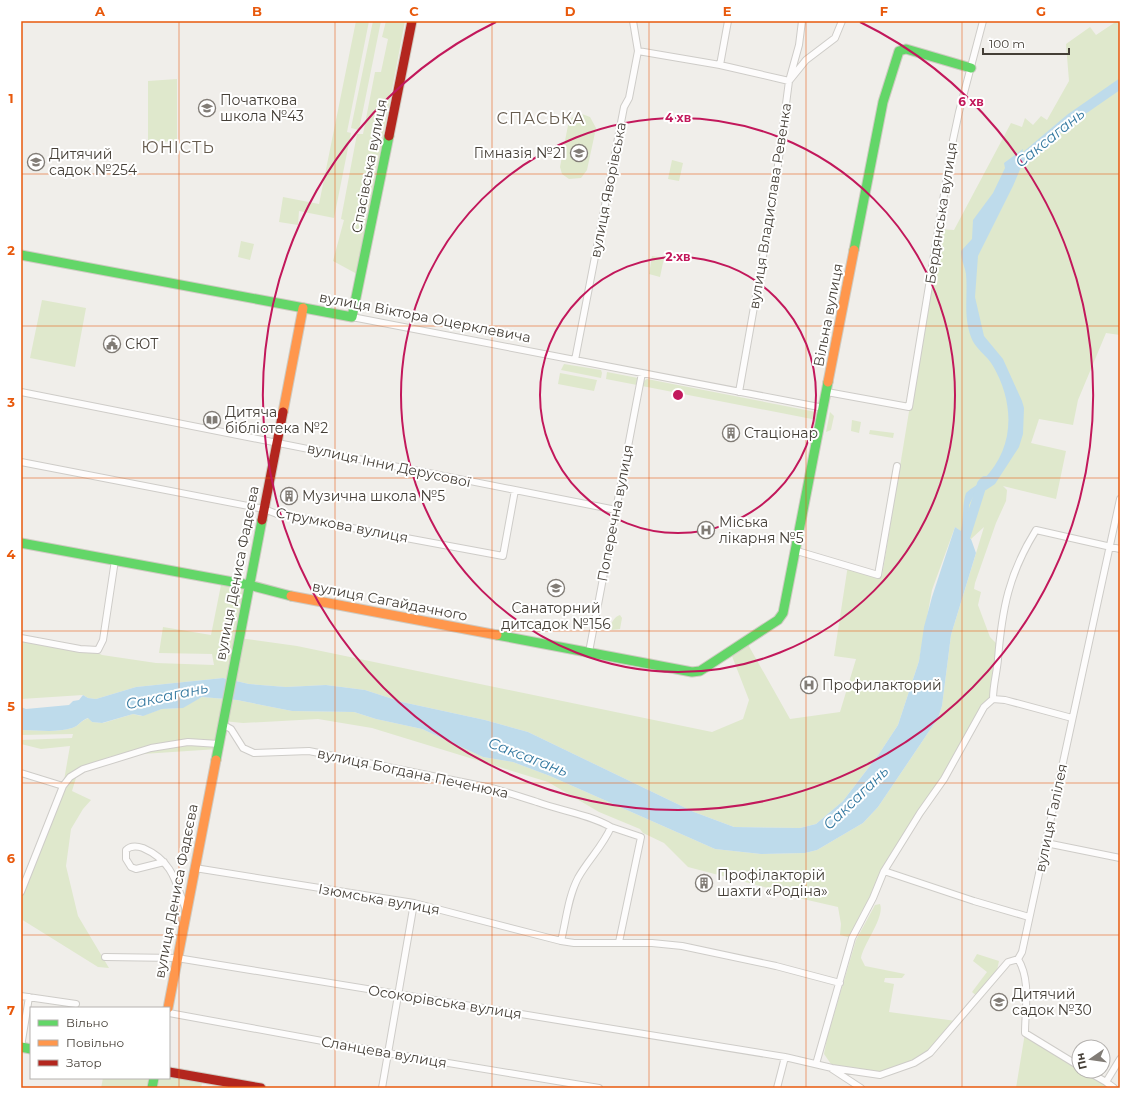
<svg xmlns="http://www.w3.org/2000/svg" width="1141" height="1109" font-family="Montserrat,sans-serif">
<style>
.green{fill:#dfe8cc}
.water{fill:#bedbeb}
.lines{fill:none;stroke-linecap:round;stroke-linejoin:round}
.river{stroke:#bedbeb;stroke-width:10}
.street-casing{stroke:#ceccc8;stroke-width:8}
.fast-casing{stroke:#cecac1;stroke-width:11}
.slow-casing{stroke:#cecac1;stroke-width:11}
.jam-casing{stroke:#cecac1;stroke-width:11}
.street{stroke:#fdfcfc;stroke-width:6}
.fast{stroke:#63d668;stroke-width:9}
.slow{stroke:#ff974d;stroke-width:9}
.jam{stroke:#b3261e;stroke-width:9}
.grid{fill:none;stroke:#e8590c;stroke-width:1;stroke-opacity:0.55}
.ring{fill:none;stroke:#c2185b;stroke-width:2}
.labels{text-anchor:middle;stroke-width:4;stroke-linejoin:round;paint-order:stroke}
.poi-label{font-size:14px;fill:#453f37;stroke:#fff;text-anchor:start}
.street-label{font-size:14px;fill:#453f37;stroke:#fff}
.water-label{font-size:15px;font-style:italic;fill:#367aa1;stroke:#fff}
.quarter-label{font-size:16px;letter-spacing:1px;fill:#675c4f;stroke:#fff}
.centre{fill:#c2185b;stroke:#fff;stroke-width:2}
.ring-label{font-size:12px;text-anchor:middle;font-weight:bold;fill:#c2185b;stroke:#fff;stroke-width:4;stroke-linejoin:round;paint-order:stroke}
.neatline{fill:none;stroke:#e8590c;stroke-width:1.5}
.grid-label{font-size:13px;text-anchor:middle;font-weight:bold;fill:#e8590c}
</style>
<rect width="100%" height="100%" fill="#f0eeea"/>
<path class="green" d="M356,21h13l-22,111 4,1 -17,85 -35,-7 -1,14 -19,-3 4,-25 36,7z
M373,21h8l-22,109 -8,-2z
M386,21h19l-48,253 -24,-13 11,-41 -3,-1 16,-85h6l12,-62h6l7,-33 -6,-2z
M1117,21h3v314l-14,-2 -28,67 -5,25 -34,-6 -8,24 35,8 -10,48 -53,-13 4,4 -1,11 -10,22 -21,60 -1,6 7,3 -3,13 12,32 9,9 -6,47 -39,69 -60,92 -42,84 -12,-3 1,-11 -3,-17 -48,-11 -18,-7 -84,-22 -24,-24 -21,-10 -3,-4 -41,-17 -51,-30 -176,-54 -54,-9 -75,4 -20,-2 -5,28 -106,7 -33,12 -7,23 19,9 -8,9 -12,20 -5,37 12,50 31,52 -11,-1 -77,-48v-27l42,-106 7,-40 -29,3 -20,-5v-4l51,-2 1,-4 -52,1v-5c17,0 34,3 51,-2 7,-2 9,-8 17,-10l3,4 11,1 30,-9 8,2 21,-7 19,-1 21,-11 35,3 55,11 62,1 22,7 46,10 61,28 30,5 37,14 165,73 46,5 44,-1 12,-3 46,-27 15,-16 60,-89 4,-12 9,-71 33,-108 -13,12 -16,-12 -23,63 -13,71 -21,64 -19,29 -36,47 -27,23 -16,4 -66,-1 -40,-15 -166,-80 -43,-12 -83,-18 -37,-12 -39,-5 -40,2 -37,-3 -26,-6 -87,9 -40,12 -8,-1 -5,-3 -62,4v-61l73,13 8,4 54,8 58,2 -2,-11 -53,-1 4,-26 48,8 11,-55 27,5 -10,53 58,8 415,86 31,-13 6,-19 -19,-49 16,-10 44,78 50,-7 16,-53 -22,-3 14,-91 34,11 57,-347 15,1 57,-107 11,4 3,-9 8,7 8,-9 6,4 22,-39 -3,-37 24,-17 6,8z
M177,79v63l-29,-1v-60z
M582,114l8,3 6,11 -9,42 -6,8 -12,1 -7,-5 -2,-7 9,-47 4,-3z
M672,160l11,3 -4,18 -11,-2z
M241,241l13,3 -4,16 -12,-3z
M652,256l12,2 -4,19 -11,-3z
M42,300l44,8 -11,59 -45,-9z
M564,364l37,6 1,3 -1,5 -40,-8z
M607,372l31,6 -1,7 -31,-6z
M560,373l37,7 -3,11 -36,-7z
M647,379l169,33 2,4 -1,4 -175,-34 2,-5z
M830,412l4,4 -3,14 -5,2z
M852,420l9,2 -2,11 -8,-2z
M870,430l24,3 -1,5 -24,-4z
M620,615l2,3 -2,11 -8,1 -2,-3c1,-4 5,-11 10,-12z
M880,904c5,13 -16,39 -19,54l4,8 40,8 -3,4h-17l-1,4 10,2 -5,28 67,9 -28,30 -15,11 -28,10 -36,-3 -18,-5 -7,-10 3,-16 29,-98 19,-35z
M977,954l22,7 -3,14 -18,22 -6,-5 15,-20 -14,-11z
M1025,1033l54,33v5h8l27,17h-98z
M169,1072l34,6 -2,10h-100l2,-10h66z"/>
<path class="water" d="M1023,149l-2,18 -8,19 -35,70 -3,41 9,39 19,23 19,42 2,7 -1,26 -4,13 -24,37 -9,6 -11,3 -6,12 -1,32 3,2 5,14 -25,82 -9,71 -4,12 -60,89 -15,16 -46,27 -12,3 -44,1 -46,-5 -165,-73 -37,-14 -30,-5 -61,-28 -46,-10 -22,-7 -62,-1 -55,-11 -35,-3 -19,11 -21,1 -19,7 -10,-2 -31,9 -10,-1 -4,-4c-7,2 -9,8 -16,10 -17,5 -34,2 -51,2v-23l5,2 43,-4 4,-4 6,-1 4,-5 5,3 8,1 40,-12 87,-9 26,6 37,3 40,-2 39,5 37,12 83,18 43,12 166,80 40,15 66,1 16,-4 27,-23 36,-47 19,-29 21,-64 5,-34 8,-30 23,-70 6,4c3,-13 1,-27 5,-38 5,-5 12,-8 17,-13 32,-32 32,-76 10,-114 -6,-11 -18,-17 -22,-29 -8,-22 -3,-41 -5,-63 -1,-8 -5,-13 -5,-23l11,-12 1,-19 20,-27 12,-25 -1,-5z"/>
<g class="lines">
<path class="river" d="M1012,168l59,-50 49,-34
M964,541l18,-57 3,-3"/>
<g class="street-casing">
<path id="street" d="M638,51l82,14 69,16 17,-21 29,-22 7,-17
M720,65l8,-44
M352,317l472,91
M575,360l49,-253 5,-9 9,-47 -5,-30
M21,392l595,118
M739,392l36,-204 14,-107 10,-36 3,-24
M827,392l82,15 44,-267 6,-28 24,-91
M21,462l243,47 13,5 226,42 12,-66
M797,551l81,24 19,-109
M21,638l59,11 18,1 5,-10 12,-80
M589,652l53,-279
M993,699c0,-14 4,-27 5,-40 4,-50 11,-86 38,-129l84,19
M993,699l12,1 67,18
M222,724l9,5 12,19 11,5 55,-2 178,36c18,4 33,10 50,15 25,9 51,12 74,25 -8,19 -23,33 -33,51 -10,19 -12,43 -17,63l13,2h78l30,3 94,20 64,17
M21,773l42,13 -42,106
M63,786l7,-9 13,-8 68,-21 37,-6 31,2
M611,827l30,10 -22,105
M1046,843l74,15
M164,862l-28,7 -5,-2 -5,-8v-9c5,-5 11,-4 17,-2 30,13 33,35 43,62
M195,868l219,35 147,38
M884,871l90,30 55,16
M105,957l72,1 608,99 47,11 48,7 34,-12 16,-10 78,-91 10,-3
M1018,959l4,-7 98,-453
M1018,959c13,21 7,50 7,74l54,33
M21,996l55,8
M169,1013l219,40 211,35
M21,1047l8,-50
M816,1064l36,-126 21,-40 11,-27 36,-58 24,-34 40,-72 9,-8
M832,1069l29,19
M1087,1071l19,11
M382,1088l32,-185
M777,1088l8,-31
M1114,1088l-8,-6 14,-23"/>
</g>
<g class="fast-casing">
<path id="fast" d="M854,250l29,-148 16,-51 7,-2 65,19
M21,255l331,62 37,-181
M21,543l228,42 42,11
M497,635l195,37 8,-1 78,-51 5,-7 45,-231
M216,760l46,-240
M21,1047l10,2
M152,1088l2,-10"/>
</g>
<g class="slow-casing">
<path id="slow" d="M828,382l26,-132
M283,412l20,-104
M291,596l206,39
M168,1008l48,-248"/>
</g>
<g class="jam-casing">
<path id="jam" d="M389,136l23,-115
M262,520l21,-108
M169,1072l92,16"/>
</g>
<use href="#street" class="street"/>
<use href="#fast" class="fast"/>
<use href="#slow" class="slow"/>
<use href="#jam" class="jam"/>
</g>
<path class="grid" d="M179,21v1067M335,21v1067M492,21v1067M649,21v1067M806,21v1067M962,21v1067M21,174h1099M21,326h1099M21,478h1099M21,631h1099M21,783h1099M21,935h1099"/>
<g class="ring">
<circle cx="678" cy="395" r="138"/>
<circle cx="678" cy="395" r="277"/>
<path d="M860 22A415 415 0 1 1 496 22"/>
</g>
<defs>
<g id="school-ring" transform="scale(0.9)"><circle r="9.5" fill="#fff" stroke="#817c76" stroke-width="1.5"/><path d="M0-5L7-2L0 1L-7-2ZM-4 1L0 2.5L4 1V4Q0 6-4 4Z" fill="#817c76"/></g>
<g id="civic-ring" transform="scale(0.9)"><circle r="9.5" fill="#fff" stroke="#817c76" stroke-width="1.5"/><path d="M-.6-6.5H3V-4.5H.6V-3L4-1V1h2V6H-6V1h2V-1L-.6-3ZM-1.2 2.5V6h2.4V2.5Z" fill="#817c76"/></g>
<g id="library-ring" transform="scale(0.9)"><circle r="9.5" fill="#fff" stroke="#817c76" stroke-width="1.5"/><path d="M-6-4Q-3-5.5-.7-3.5V5Q-3 3-6 4ZM6-4Q3-5.5 .7-3.5V5Q3 3 6 4Z" fill="#817c76"/></g>
<g id="building-ring" transform="scale(0.9)"><circle r="9.5" fill="#fff" stroke="#817c76" stroke-width="1.5"/><path d="M-4-6H4V6H1V3H-1V6H-4ZM-2.5-4.3h1.7v1.8h-1.7ZM.8-4.3h1.7v1.8H.8ZM-2.5-1h1.7V.8h-1.7ZM.8-1h1.7V.8H.8Z" fill="#817c76"/></g>
<g id="hospital-ring" transform="scale(0.9)"><circle r="9.5" fill="#fff" stroke="#817c76" stroke-width="1.5"/><path d="M-5-5h3v3.5h4V-5h3V5h-3V1.5h-4V5h-3Z" fill="#817c76"/></g>
</defs>
<g fill-rule="evenodd">
<use href="#school-ring" x="207" y="108"/>
<use href="#school-ring" x="579" y="153"/>
<use href="#school-ring" x="36" y="162"/>
<use href="#civic-ring" x="112" y="344"/>
<use href="#library-ring" x="212" y="420"/>
<use href="#building-ring" x="731" y="433"/>
<use href="#building-ring" x="289" y="496"/>
<use href="#hospital-ring" x="706" y="530"/>
<use href="#school-ring" x="556" y="588"/>
<use href="#hospital-ring" x="809" y="685"/>
<use href="#building-ring" x="704" y="883"/>
<use href="#school-ring" x="999" y="1002"/>
</g>
<g class="labels">
<g class="poi-label">
<text x="220" y="105">Початкова<tspan x="220" dy="16">школа №43</tspan></text>
<text x="566" y="158" text-anchor="end">Гімназія №21</text>
<text x="49" y="159">Дитячий<tspan x="49" dy="16">садок №254</tspan></text>
<text x="125" y="349">СЮТ</text>
<text x="225" y="417">Дитяча<tspan x="225" dy="16">бібліотека №2</tspan></text>
<text x="744" y="438">Стаціонар</text>
<text x="302" y="501">Музична школа №5</text>
<text x="719" y="527">Міська<tspan x="719" dy="16">лікарня №5</tspan></text>
<text x="556" y="613" text-anchor="middle">Санаторний<tspan x="556" dy="16">дитсадок №156</tspan></text>
<text x="822" y="690">Профилакторий</text>
<text x="717" y="880">Профілакторій<tspan x="717" dy="16">шахти «Родіна»</tspan></text>
<text x="1012" y="999">Дитячий<tspan x="1012" dy="16">садок №30</tspan></text>
</g>
<g class="street-label">
<text transform="translate(369 166) rotate(-79)" y="5">Спасівська вулиця</text>
<text transform="translate(608 190) rotate(-79)" y="5">вулиця Яворівська</text>
<text transform="translate(770 206) rotate(-81)" y="5">вулиця Владислава Ревенка</text>
<text transform="translate(941 213) rotate(-81)" y="5">Бердянська вулиця</text>
<text transform="translate(828 315) rotate(-79)" y="5">Вільна вулиця</text>
<text transform="translate(425 317) rotate(11)" y="5">вулиця Віктора Оцерклевича</text>
<text transform="translate(389 465) rotate(12)" y="5">вулиця Інни Дерусової</text>
<text transform="translate(615 513) rotate(-79)" y="5">Поперечна вулиця</text>
<text transform="translate(342 525) rotate(11)" y="5">Струмкова вулиця</text>
<text transform="translate(237 573) rotate(-79)" y="5">вулиця Дениса Фадєєва</text>
<text transform="translate(390 601) rotate(11)" y="5">вулиця Сагайдачного</text>
<text transform="translate(413 773) rotate(12)" y="5">вулиця Богдана Печенюка</text>
<text transform="translate(1051 818) rotate(-78)" y="5">вулиця Галілея</text>
<text transform="translate(176 891) rotate(-79)" y="5">вулиця Дениса Фадєєва</text>
<text transform="translate(379 899) rotate(10)" y="5">Ізюмська вулиця</text>
<text transform="translate(445 1002) rotate(9)" y="5">Осокорівська вулиця</text>
<text transform="translate(384 1052) rotate(10)" y="5">Сланцева вулиця</text>
</g>
<g class="water-label">
<text transform="translate(1050 138) rotate(-39)" y="5">Саксагань</text>
<text transform="translate(167 696) rotate(-12)" y="5">Саксагань</text>
<text transform="translate(528 757) rotate(21)" y="5">Саксагань</text>
<text transform="translate(856 798) rotate(-44)" y="5">Саксагань</text>
</g>
<g class="quarter-label">
<text x="541" y="124">СПАСЬКА</text>
<text x="178" y="153">ЮНІСТЬ</text>
</g>
</g>
<circle cx="678" cy="395" r="6" class="centre"/>
<g class="ring-label">
<text x="971" y="106">6 хв</text>
<text x="678" y="122">4 хв</text>
<text x="678" y="261">2 хв</text>
</g>
<rect width="1141" height="1109" fill="none" stroke="#ffffff" stroke-width="44"/>
<rect x="30" y="1007" width="140" height="72" fill="#ffffff" stroke="#b5b2af"/>
<rect x="38" y="1020" width="20" height="6" fill="#63d668" stroke="#b5b2af"/>
<text x="66" y="1027" font-size="12" fill="#453f37">Вільно</text>
<rect x="38" y="1040" width="20" height="6" fill="#ff974d" stroke="#b5b2af"/>
<text x="66" y="1047" font-size="12" fill="#453f37">Повільно</text>
<rect x="38" y="1060" width="20" height="6" fill="#b3261e" stroke="#b5b2af"/>
<text x="66" y="1067" font-size="12" fill="#453f37">Затор</text>
<g transform="translate(1091 1059) rotate(257)"><circle r="19" fill="#ffffff" stroke="#b5b2af"/>
<path d="M0-3L7 15L0 10L-7 15Z" fill="#817c76"/>
<text y="-6" font-size="11" font-weight="bold" text-anchor="middle" fill="#453f37">Пн</text>
</g>
<path d="M983 48v6h86v-6" fill="none" stroke="#453f37" stroke-width="2"/>
<text x="989" y="48" font-size="12" fill="#453f37" stroke="#ffffff" stroke-width="3" paint-order="stroke">100 m</text>
<rect x="22" y="22" width="1097" height="1065" class="neatline"/>
<g class="grid-label">
<text x="100" y="16">A</text>
<text x="257" y="16">B</text>
<text x="414" y="16">C</text>
<text x="570" y="16">D</text>
<text x="727" y="16">E</text>
<text x="884" y="16">F</text>
<text x="1041" y="16">G</text>
<text x="11" y="103">1</text>
<text x="11" y="255">2</text>
<text x="11" y="407">3</text>
<text x="11" y="559">4</text>
<text x="11" y="711">5</text>
<text x="11" y="863">6</text>
<text x="11" y="1015">7</text>
</g>
</svg>
